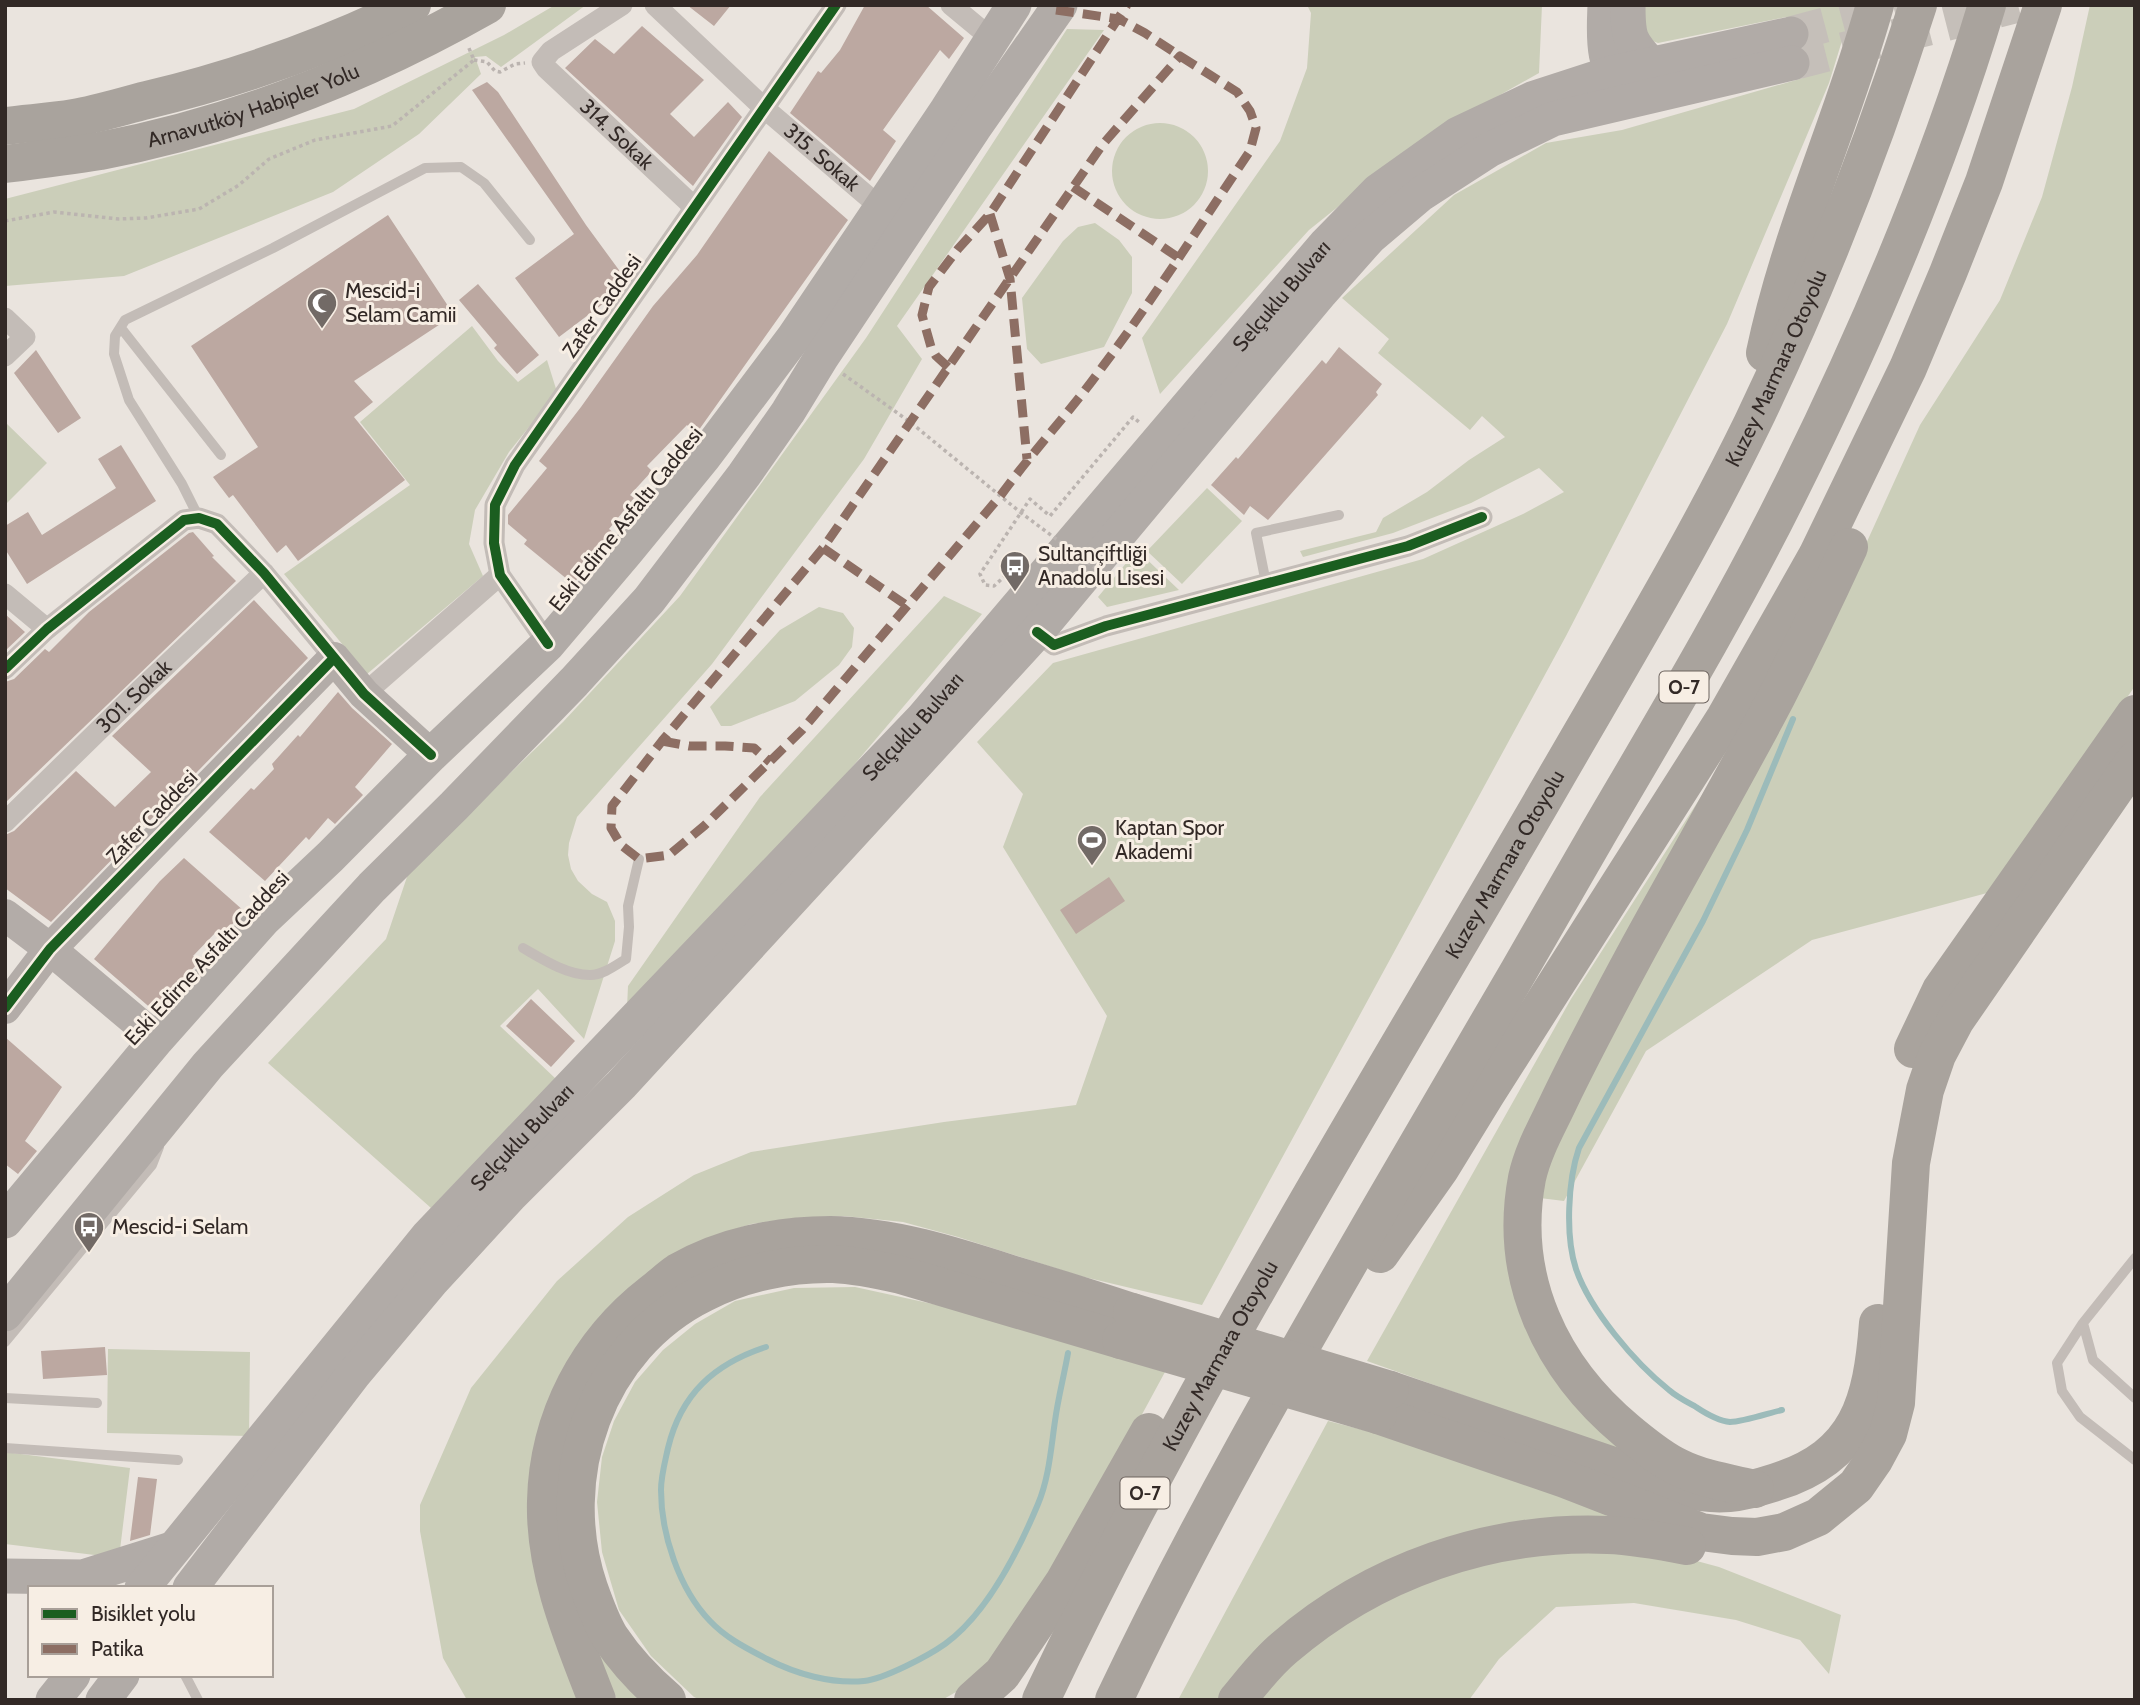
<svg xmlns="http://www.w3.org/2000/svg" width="2140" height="1705" font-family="Cabin,sans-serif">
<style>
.green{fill:#cbceb9}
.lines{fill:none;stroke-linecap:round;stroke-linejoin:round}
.stream{stroke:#9cbbba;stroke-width:6}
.building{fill:#bca8a1}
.primary-tunnel{stroke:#c5bfb9;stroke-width:35;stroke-dasharray:35 18;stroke-linecap:butt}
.path{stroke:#bbb4b0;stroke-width:3.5;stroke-dasharray:3.5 3.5;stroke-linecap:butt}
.lane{stroke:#c3bcb7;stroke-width:10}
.street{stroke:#c3bcb7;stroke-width:21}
.secondary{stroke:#b3aca8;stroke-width:32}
.primary{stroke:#b1aba7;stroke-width:35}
.highway{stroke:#a9a39d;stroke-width:38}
.path-bridge{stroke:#bbb4b0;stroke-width:3.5;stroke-dasharray:3.5 3.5;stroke-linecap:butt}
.highway-bridge{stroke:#a9a39d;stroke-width:38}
.quiet{stroke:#8d6e63;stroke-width:9;stroke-dasharray:18 9;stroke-linecap:butt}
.cycleway-casing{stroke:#f7eee4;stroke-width:15}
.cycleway{stroke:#1b5e20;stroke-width:10}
.labels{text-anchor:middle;stroke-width:6;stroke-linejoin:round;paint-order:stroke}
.shield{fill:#f7eee4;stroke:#6d645f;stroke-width:2}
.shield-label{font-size:19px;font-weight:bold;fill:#322926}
.street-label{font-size:21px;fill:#322926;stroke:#f7eee4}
.poi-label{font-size:21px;fill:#322926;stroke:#f7eee4;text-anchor:start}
</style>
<rect width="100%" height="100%" fill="#eae4de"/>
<path class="green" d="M555,5h31l-85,62 -15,-11 -11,1 6,17 -62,60 -86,58 -209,84 -119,10v-87l349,-90 150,-74z
M1307,5h235l-3,68 -115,65 -115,92 -149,164 -18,-56 138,-197 27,-73 4,-55z
M1645,5h208l-24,78 -102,241 -161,312 -364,669 -122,-29 -122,-39 -55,-15 -59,-6 -49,2 -44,6 -39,13 -141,124 8,339h-112l-24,-42 -23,-127v-26l51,-117 86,-107 71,-64 66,-42 57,-23 193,-30 132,-17 31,-89 -104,-169 20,-53 -46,-52 76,-79 370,-104 100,-45 41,-22 -25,-24 -68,35 -78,30 -90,24 -3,-6 76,-19 7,-14 44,-26 42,-32 36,-23 -23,-21 -12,14 -92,-77 11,-14 -47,-41 112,-103 92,-52 76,-13 181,-52 -17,-61 -128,26 -8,-3 -6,-14z
M2090,5h45v681l-76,109 -72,98 -175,47 -166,111 -82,150 -24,-3 8,-46 292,-551 80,-176 80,-125 42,-103 30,-110z
M1067,29l37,1 -207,296 25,33 -58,100 -152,205 -135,153 -8,26 -1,12 3,14 7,12 14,13 15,8 8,19v20l-31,98 -46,-50 -38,37 56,53 -125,129 -163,-145 118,-124 23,-68 154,-149 117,-126 186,-258z
M1112 171a48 48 0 1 1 96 0a48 48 0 1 1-96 0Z
M1095,223l24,17 13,17v36l-28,54 -63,17 -14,-15 -5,-51 41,-57 15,-14z
M472,326l26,35 20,21 29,-22 10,32 -48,60 -34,58 -6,34 14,32 -116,98 -83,-100 126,-89 -50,-63z
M5,422l42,41 -42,42z
M1207,488l35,33 -60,63 -35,-33z
M1137,550l42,40 -72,17 -9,-10z
M944,596l38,18 -168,198 -187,196 1,-22 132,-189z
M819,607l24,6 11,15 -2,19 -13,18 -44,36 -64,25h-10l-11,-19 70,-77z
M1722,764l-181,345 -28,147 123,201 -269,-96 204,-362z
M855,1287l87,19 223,66 -83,153 -107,156 -33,19h-241l-7,-3 -43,-41 -32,-46 -17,-58 -5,-50 5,-45 12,-36 21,-39 28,-32 32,-26 40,-23 59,-13z
M108,1349l142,3 -1,84 -142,-3z
M1328,1421l59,15 221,76 -4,10 -121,11 -261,167h-44z
M5,1452l125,16 -11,90 -114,-14z
M1513,1551l154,2 52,14 122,48 -12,59 -29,-34 -64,-20 -102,-17 -78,4 -57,52 -30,41h-212l45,-47 71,-50z
M592,1639l51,61h-26z"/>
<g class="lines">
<path class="stream" d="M766,1347c-52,17 -85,47 -98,101 -3,14 -7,28 -7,42 0,44 18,99 49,131 16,17 36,27 57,38 29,15 64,25 97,22 20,-2 64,-25 81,-37 43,-31 73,-92 93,-140 11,-26 13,-56 17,-83 3,-23 9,-45 13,-68
M1782,1410c-13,3 -39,12 -52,12 -11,-1 -25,-9 -34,-15 -9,-5 -19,-10 -27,-17 -34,-27 -79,-80 -93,-121 -11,-33 -8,-89 3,-121l124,-227 44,-91 46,-111"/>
</g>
<path class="building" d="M687,5h44l-17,21z
M865,5h61l38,33 -15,21 -9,-9 -57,80 13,11 -26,40 -80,-68 28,-42 3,2 19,-23z
M642,26l62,54 -34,34 24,23 34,-35 14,15 -49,69 -128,-118 30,-29 19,15z
M487,82l11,10 88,133 41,56 -7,10 -61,46 -44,-59 59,-44 -102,-144z
M769,151l79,69 -152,214 -9,-9 -40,41 5,5 -22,24 4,3 -25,31 6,5 -42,50 -49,-40 3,-4 -19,-16v-9l39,-47 -8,-7 42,-54 72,-101 44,-51z
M388,215l66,100 -100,66 19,21 -19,15 51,63 -107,81 -12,-16 -9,8 -44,-58 -4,3 -16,-21 45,-30 -67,-101z
M478,284l61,71 -22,19 -23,-26 3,-3 -38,-45z
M1339,347l43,37 -6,8 2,3 -110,125 -18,-14 -6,9 -33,-30 25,-28 2,2 84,-99 4,4z
M36,350l45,68 -23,15 -44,-60z
M121,445l35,56 -129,83 -22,-35v-23l23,-14 14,23 74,-47 -18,-29z
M193,532l21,24 -2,1 24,24 -231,222v-121l9,-3 31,-30 4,3 40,-40 100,-79z
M254,600l54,58 -257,264 -46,-34v-53l9,-4 62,-60 39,36 36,-35 -39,-36z
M5,614l20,18 -20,19z
M338,692l14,16 40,36 -37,43 8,8 -28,29 -7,-6 -19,22 -3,-3 -41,44 -56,-49 42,-44 3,2 20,-21 -2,-5 26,-29 2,2z
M184,858l60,53 -22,25 -5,-5 -24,25 7,5 -46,50 -60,-52 66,-78z
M1109,877l16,24 -49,33 -16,-24z
M531,999l44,42 -24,26 -45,-41z
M5,1037l57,50 -37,54 12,10 -19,23 -13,-10z
M105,1347l2,28 -64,4 -2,-28z
M138,1477l19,2 -7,56 -20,6z"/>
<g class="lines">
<path class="primary-tunnel" d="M1791,34l109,-29
M1792,63l226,-58"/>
<path class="path" d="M474,60l13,2 8,9 5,1 15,-8 10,-1
M5,221l49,-9 65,7 27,-1 53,-9 40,-24 30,-26 46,-19 77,-14 82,-66 -6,-14
M843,374l67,48 110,90
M1006,575l-12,11 -9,-1 -5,-11 50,-75 20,17 83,-99 6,5"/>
<path class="lane" d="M121,328l100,127
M199,518l-17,-34 -53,-84 -15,-46 1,-18 10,-16 148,-72 152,-80 36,-1 23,16 46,57
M1266,583l-10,-50 83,-18
M523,948c19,11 44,27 67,27 13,0 26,-10 36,-16l3,-32 -1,-21 11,-47
M2135,1258l-52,65 -26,40 5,28 18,26 55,43
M2083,1323l10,37 42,38
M5,1342l147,-177 7,-18
M5,1398l92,5
M5,1448l173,12
M185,1675l13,25"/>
<g class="street">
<path id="s1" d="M622,5l-71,46 -9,11 4,6 148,139"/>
<path id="s2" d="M655,5l109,103 116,99"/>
<path d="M951,5l41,34"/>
<path d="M5,318l20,19 -20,19"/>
<path d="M5,594l42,35"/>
<path d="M1037,632l17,13 52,-19 302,-80 74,-29"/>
<path d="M548,644l-48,-69 -6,-32 1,-38 20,-40 321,-460"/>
<path d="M5,669l42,-40 137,-109 15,-2 18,6 47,49 70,85"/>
<path d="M364,694l136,-119"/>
<path id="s3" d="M5,822l134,-131 125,-118"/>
</g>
<path class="secondary" d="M5,915l45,34 107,90
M5,1008l45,-59 284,-291 30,36 67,61"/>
<g class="primary">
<path d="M1605,5c-1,29 -5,67 24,84"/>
<path d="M1628,5c0,31 1,37 23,59"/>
<path d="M5,1221l152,-182 106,-119 67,-63 101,-102 117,-111 78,-92 77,-94 91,-121 153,-227 67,-105"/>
<path d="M5,1314l203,-249 164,-178 82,-81 120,-124 75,-82 95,-125 44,-63 33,-54 153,-230 86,-123"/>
<path d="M5,1576l78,1 89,-28"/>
<path id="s4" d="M142,1588l286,-352 495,-518 402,-473 53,-54 80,-57 74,-35 80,-26 179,-39"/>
<path d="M190,1588l163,-213 78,-93 79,-86 111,-111 416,-453 284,-340 48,-54 52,-44 68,-44 64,-31 239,-56"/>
<path d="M53,1700l20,-25"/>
<path d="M103,1700l19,-25"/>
</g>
<g class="highway">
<path d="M5,126c23,-3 46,-4 69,-8 24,-4 49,-12 73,-18 92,-22 180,-53 265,-95"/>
<path id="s5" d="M5,164c32,-4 64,-8 95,-13 136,-26 267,-78 387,-146"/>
<path d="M1765,353c25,-120 77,-230 110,-348"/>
<path d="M1913,1049l28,-59 194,-276"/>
<path d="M1380,1254l60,-85 46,-75 239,-376 92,-162 91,-188 40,-95 36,-91 59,-177"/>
<path d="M1390,1390l291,99c39,8 58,5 95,-7 83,-26 96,-80 102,-159"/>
<path d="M1378,1415l187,64 136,53 31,4 25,1 27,-5 34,-15 38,-31 18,-26 14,-26 8,-31 15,-240 14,-73 12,-35 18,-34 180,-261"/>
<path d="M1755,1489c-26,-6 -53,-10 -77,-22 -19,-9 -35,-23 -51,-36 -76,-63 -119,-153 -100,-253 6,-28 21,-53 33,-79 25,-52 52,-102 79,-152 46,-84 94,-167 138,-251 25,-49 49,-99 72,-149"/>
<path d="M597,1700c-25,-64 -53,-130 -51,-199 2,-83 41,-158 107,-209 8,-6 16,-14 25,-20 45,-26 100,-37 152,-37 62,1 122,20 181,39 40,12 81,25 121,38"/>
<path d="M667,1700c-22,-19 -41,-39 -57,-63 -9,-15 -15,-32 -21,-49 -38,-111 7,-242 115,-295 39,-20 86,-30 129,-29 23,1 46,6 68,11l220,65"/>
<path d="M973,1700l29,-26 62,-92 85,-150"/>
<path id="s6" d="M1041,1700c151,-319 339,-618 515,-923 67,-116 137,-232 196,-353 65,-135 120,-275 166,-419"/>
<path d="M1114,1700c81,-171 175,-334 270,-498 71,-121 142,-243 212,-365 66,-113 134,-226 192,-343 79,-158 148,-320 199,-489"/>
<path d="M1237,1700c15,-18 29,-37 47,-52 89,-77 206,-118 324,-113 27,1 53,6 79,11"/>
</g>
<path class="path-bridge" d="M1020,512l87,65"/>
<path class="highway-bridge" d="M1132,1312l258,78
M1121,1340l257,75"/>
<path class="quiet" d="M1056,10l63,9 26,14 35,23
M1180,56l57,36 13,19 6,17 -6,23c-49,72 -95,146 -147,215 -32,45 -70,85 -102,129l-199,235 -98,96 -35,29 -30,4 -18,-14 -10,-17 1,-22 50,-65 161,-193 280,-404z
M1073,187l106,71
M990,214l20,65 17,180
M948,367l-12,-11 -5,-9 -9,-32 7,-28 29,-38 32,-35 137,-209
M823,548l83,57
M662,741l27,5h36l29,2 16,14"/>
<g class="cycleway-casing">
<path id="cycleway" d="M1037,632l17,13 52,-19 302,-80 74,-29
M548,644l-48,-69 -6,-32 1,-38 20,-40 321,-460
M5,669l42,-40 137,-109 15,-2 18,6 47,49 100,121 67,61
M5,1008l45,-59 284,-291"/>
</g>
<use href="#cycleway" class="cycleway"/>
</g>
<defs>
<g id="mosque-pin" transform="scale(1.575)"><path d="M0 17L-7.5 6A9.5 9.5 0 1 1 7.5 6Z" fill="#726a66" stroke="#f7eee4"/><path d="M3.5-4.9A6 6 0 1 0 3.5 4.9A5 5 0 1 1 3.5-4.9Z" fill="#fff"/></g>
<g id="bus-pin" transform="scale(1.575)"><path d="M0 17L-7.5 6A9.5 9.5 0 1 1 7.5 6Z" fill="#726a66" stroke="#f7eee4"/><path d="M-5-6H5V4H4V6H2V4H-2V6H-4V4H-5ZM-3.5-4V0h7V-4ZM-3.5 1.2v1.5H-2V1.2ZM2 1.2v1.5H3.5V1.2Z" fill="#fff"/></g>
<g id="stadium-pin" transform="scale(1.575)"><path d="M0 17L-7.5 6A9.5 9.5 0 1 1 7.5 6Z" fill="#726a66" stroke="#f7eee4"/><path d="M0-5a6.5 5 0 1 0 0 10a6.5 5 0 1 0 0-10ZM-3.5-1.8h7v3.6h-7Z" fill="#fff"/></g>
</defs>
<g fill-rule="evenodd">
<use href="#mosque-pin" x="322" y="303"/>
<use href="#bus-pin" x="1015" y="566"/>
<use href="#stadium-pin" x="1092" y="840"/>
<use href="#bus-pin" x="89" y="1227"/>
</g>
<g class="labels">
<g class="shield">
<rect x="1659.5" y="671.5" width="49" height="31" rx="5"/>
<rect x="1120.5" y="1477.5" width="49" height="31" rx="5"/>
</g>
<g class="shield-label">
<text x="1684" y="694">O-7</text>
<text x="1145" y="1500">O-7</text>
</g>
<g class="street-label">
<text dy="7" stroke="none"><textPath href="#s5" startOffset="256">Arnavutköy Habipler Yolu</textPath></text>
<text dy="7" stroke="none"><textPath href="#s1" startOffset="203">314. Sokak</textPath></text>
<text dy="7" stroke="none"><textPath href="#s2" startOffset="226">315. Sokak</textPath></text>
<text dy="7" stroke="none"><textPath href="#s4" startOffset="1724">Selçuklu Bulvarı</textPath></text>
<text transform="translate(602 306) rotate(-55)" y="7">Zafer Caddesi</text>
<text dy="7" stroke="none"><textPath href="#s6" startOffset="1522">Kuzey Marmara Otoyolu</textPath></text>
<text transform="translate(626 519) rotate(-51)" y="7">Eski Edirne Asfaltı Caddesi</text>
<text dy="7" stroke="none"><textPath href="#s3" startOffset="180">301. Sokak</textPath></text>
<text dy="7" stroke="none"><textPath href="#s4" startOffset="1157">Selçuklu Bulvarı</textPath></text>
<text transform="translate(152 817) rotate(-46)" y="7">Zafer Caddesi</text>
<text dy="7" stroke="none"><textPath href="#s6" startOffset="956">Kuzey Marmara Otoyolu</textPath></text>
<text transform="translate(207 958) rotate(-47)" y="7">Eski Edirne Asfaltı Caddesi</text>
<text dy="7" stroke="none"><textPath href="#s4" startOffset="590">Selçuklu Bulvarı</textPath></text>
<text dy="7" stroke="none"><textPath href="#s6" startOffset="388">Kuzey Marmara Otoyolu</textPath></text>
</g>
<g class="poi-label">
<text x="345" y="298">Mescid-i<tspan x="345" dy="24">Selam Camii</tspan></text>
<text x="1038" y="561">Sultançiftliği<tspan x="1038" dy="24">Anadolu Lisesi</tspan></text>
<text x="1115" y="835">Kaptan Spor<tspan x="1115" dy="24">Akademi</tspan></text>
<text x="112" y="1234">Mescid-i Selam</text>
</g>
</g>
<rect width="2140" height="1705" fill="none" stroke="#322926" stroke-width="14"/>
<rect x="28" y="1586" width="245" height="91" fill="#f7eee4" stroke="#a89f98" stroke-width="2"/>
<rect x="42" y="1609" width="35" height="10" fill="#1b5e20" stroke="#a89f98" stroke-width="2"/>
<text x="91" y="1621" font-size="21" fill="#322926">Bisiklet yolu</text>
<rect x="42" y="1644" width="35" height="10" fill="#8d6e63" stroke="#a89f98" stroke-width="2"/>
<text x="91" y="1656" font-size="21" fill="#322926">Patika</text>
</svg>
